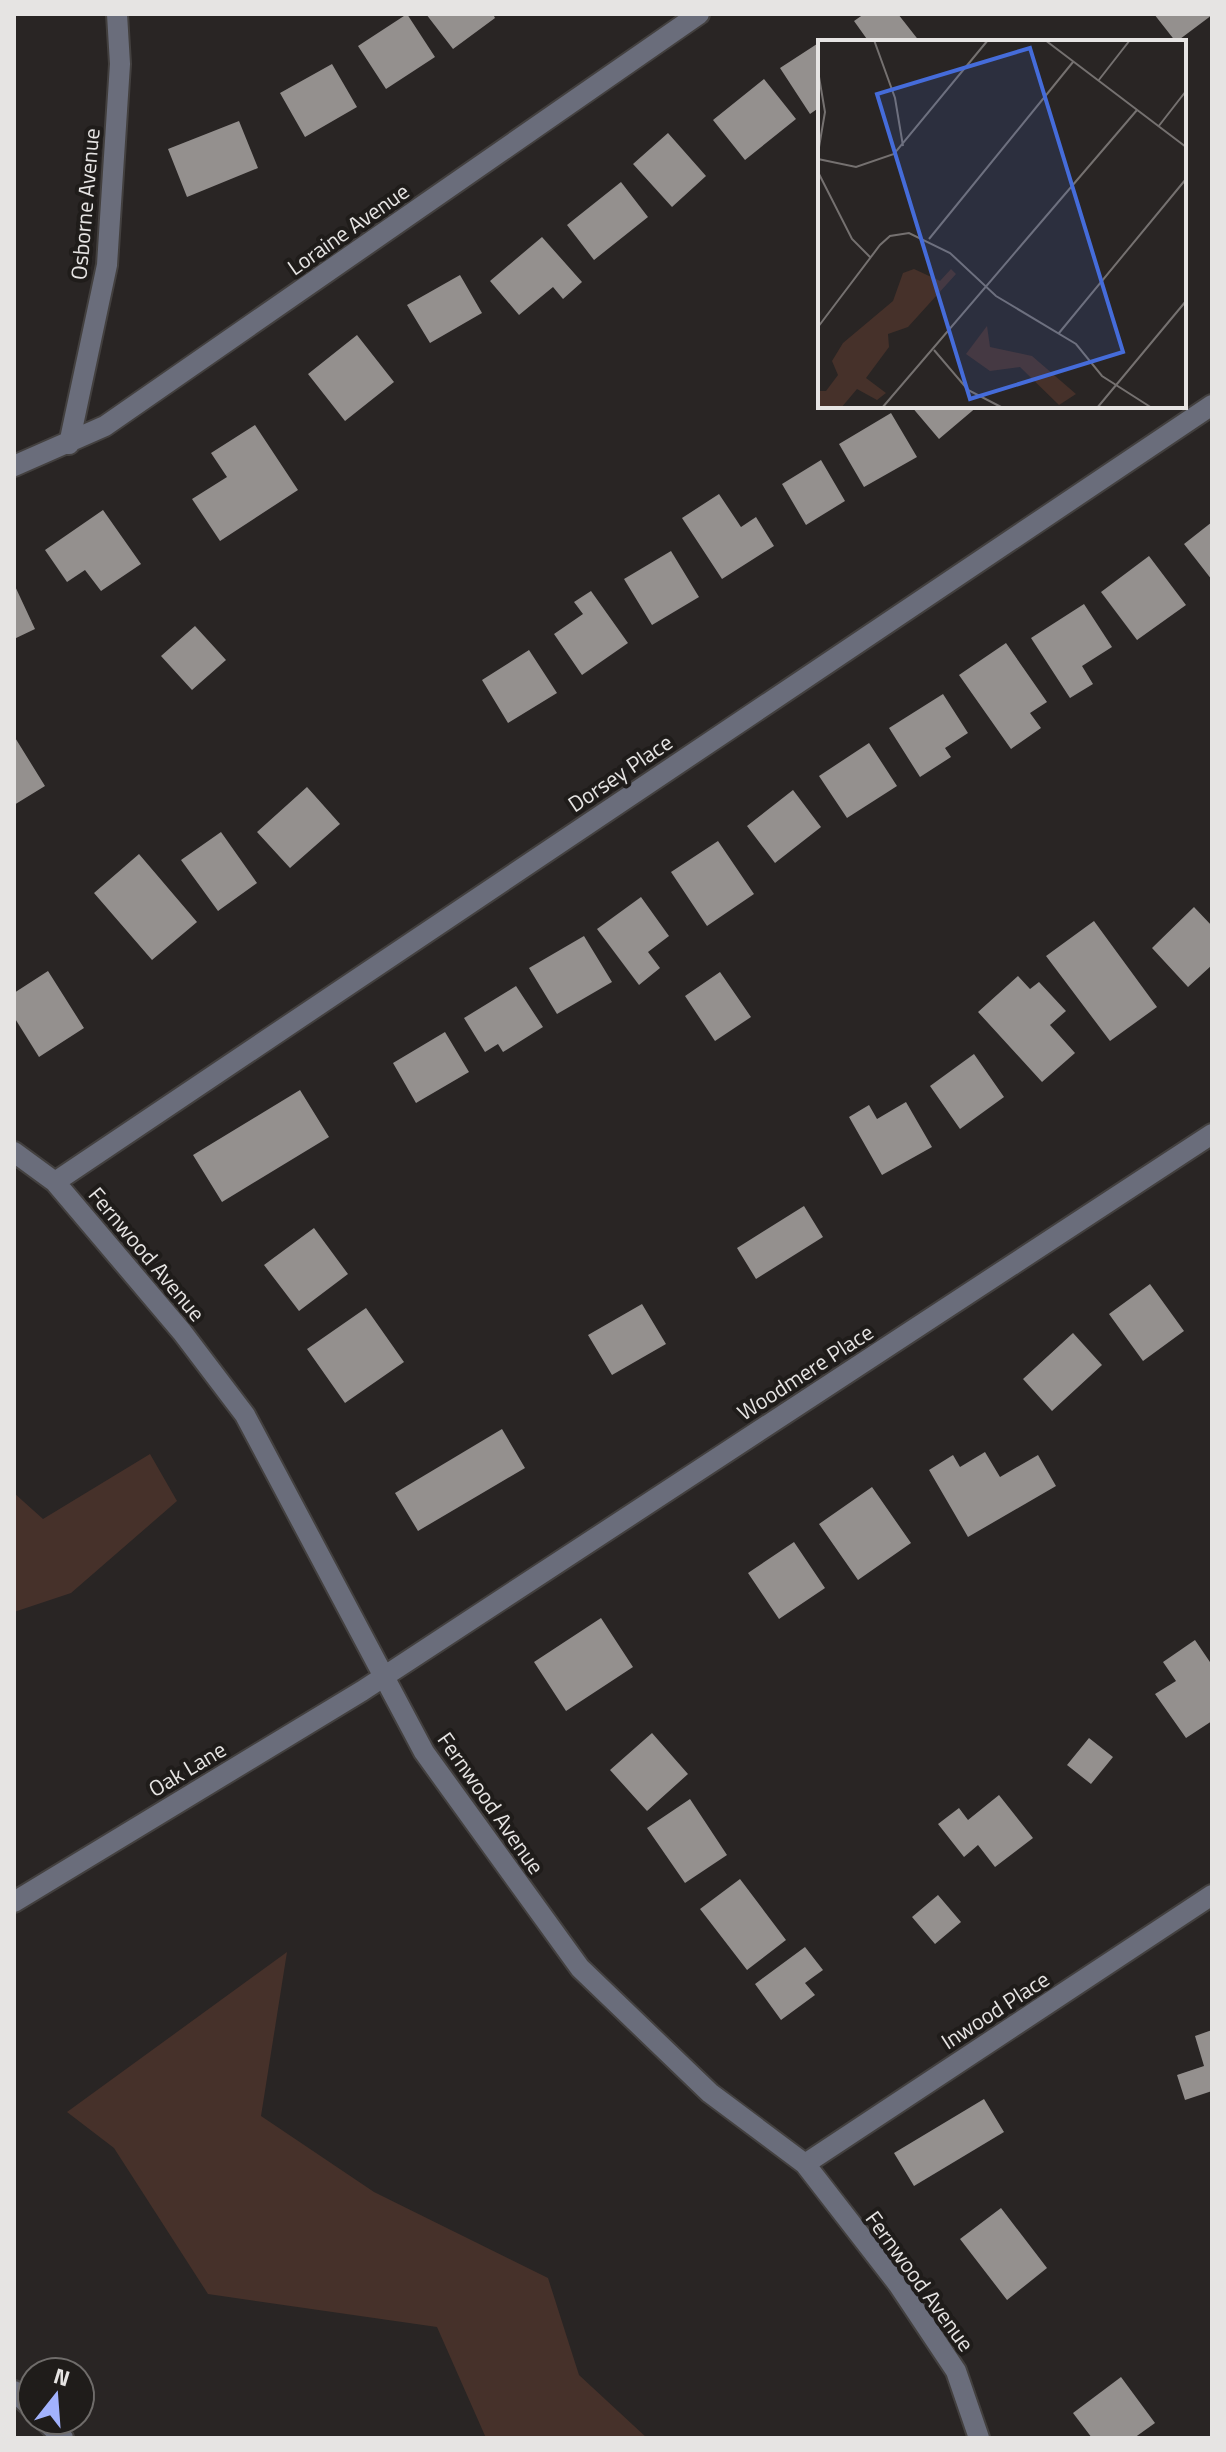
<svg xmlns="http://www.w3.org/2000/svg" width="1226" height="2452" font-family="'Titillium Web',sans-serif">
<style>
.green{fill:#46312a}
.building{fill:#94908e}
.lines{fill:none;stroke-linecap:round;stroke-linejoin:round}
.minor-casing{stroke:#43403f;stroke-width:24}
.minor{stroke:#6a6d7b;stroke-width:20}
.labels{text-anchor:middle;stroke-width:8;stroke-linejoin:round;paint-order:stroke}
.street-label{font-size:22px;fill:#e6e4e3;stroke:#1f1c1a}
.inset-road{fill:none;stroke:#757170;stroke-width:2}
.view{fill:#456cda;fill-opacity:0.15;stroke:#456cda;stroke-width:4}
.inset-edge{fill:none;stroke:#e6e4e3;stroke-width:4}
</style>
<rect width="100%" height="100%" fill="#292524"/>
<path class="green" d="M150,1454l27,47 -106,92 -57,19v-119l29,26z
M287,1952l-26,164 113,76 174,86 31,97 68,63h-161l-49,-111 -229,-33 -94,-146 -47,-36z"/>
<path class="building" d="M407,14l28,43 -49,32 -28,-43z
M426,14h67l2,4 -42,31z
M864,14h34l22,28h-51l-15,-21z
M1154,14h58v1l-36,27z
M820,42v65l-10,7 -30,-46z
M332,64l25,43 -52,30 -25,-44z
M764,79l32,40 -51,41 -32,-40z
M239,121l19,47 -71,29 -19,-48z
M668,133l38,43 -34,31 -39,-43z
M621,182l27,35 -54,43 -27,-35z
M542,237l40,45 -19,17 -10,-12 -34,28 -29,-34z
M460,275l22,38 -52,30 -23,-38z
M357,335l37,47 -49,39 -37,-47z
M911,406h67l-39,33z
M891,413l26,44 -53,30 -25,-43z
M255,425l43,65 -78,51 -28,-42 35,-22 -16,-24z
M821,460l24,41 -39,24 -24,-41z
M719,494l22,33 15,-10 18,29 -52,33 -40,-61z
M103,510l38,54 -40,27 -16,-21 -18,12 -22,-32z
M1212,522v58l-28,-36z
M671,551l28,46 -47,28 -28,-46z
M1149,556l37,49 -49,35 -36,-48z
M14,584l21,45 -21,10z
M591,591l37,52 -46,32 -28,-41 29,-20 -9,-12z
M1084,604l28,43 -30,19 11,18 -23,14 -39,-60z
M195,626l31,34 -34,30 -31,-34z
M1006,643l41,59 -17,11 11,15 -30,21 -52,-74z
M529,650l28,43 -49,30 -26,-43z
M943,694l25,39 -23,15 6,9 -31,20 -31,-49z
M14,736l31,50 -31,19z
M869,743l28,43 -50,32 -28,-42z
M307,787l33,37 -50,44 -33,-36z
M793,790l28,37 -46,36 -28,-37z
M221,832l36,51 -39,28 -37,-51z
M718,841l36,53 -47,32 -36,-54z
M139,854l58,68 -45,38 -58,-67z
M641,897l28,39 -21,16 12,16 -21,17 -42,-56z
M1194,907l18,19v39l-24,22 -36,-39z
M1094,921l63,86 -47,34 -64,-85z
M584,936l28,46 -55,32 -28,-46z
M48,971l36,57 -45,29 -25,-40v-24z
M720,972l31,45 -36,24 -30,-45z
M1018,976l12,13 9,-7 27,29 -16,14 25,28 -33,29 -64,-70z
M516,986l27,41 -40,25 -5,-8 -13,8 -21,-34z
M445,1032l24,40 -53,31 -23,-40z
M974,1054l30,43 -44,32 -30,-43z
M300,1090l29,47 -107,65 -29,-47z
M906,1102l26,45 -50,28 -33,-58 20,-12 8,14z
M804,1206l19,31 -67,42 -19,-31z
M314,1228l34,46 -49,37 -35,-46z
M1150,1284l34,47 -41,30 -34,-47z
M642,1304l24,40 -54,31 -24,-40z
M366,1308l38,54 -59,41 -38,-54z
M1073,1333l29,32 -50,46 -29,-32z
M502,1429l23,39 -107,63 -23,-38z
M985,1452l15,25 38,-22 18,31 -88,51 -39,-67 24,-15 7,12z
M872,1487l39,56 -53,37 -39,-56z
M794,1542l31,46 -46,31 -31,-46z
M601,1618l32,49 -67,44 -32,-49z
M1195,1640l17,25v56l-26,17 -31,-44 21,-13 -13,-19z
M652,1733l36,41 -41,37 -37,-41z
M1089,1738l24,19 -22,27 -24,-19z
M999,1795l34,43 -38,29 -17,-22 -14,12 -26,-33 21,-16 9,12z
M690,1799l37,56 -42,28 -38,-55z
M740,1879l46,61 -39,30 -47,-61z
M938,1895l23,27 -26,22 -23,-27z
M805,1947l18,23 -18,13 10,12 -34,25 -26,-36z
M1212,2030v61l-27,9 -8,-25 27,-9 -9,-30z
M984,2099l20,33 -90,54 -20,-33z
M1001,2208l46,60 -40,32 -47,-61z
M1121,2377l34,46 -21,15h-42l-19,-25z"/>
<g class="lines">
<g class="minor-casing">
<path id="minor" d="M69,444l38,-179 13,-201 -3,-50
M14,466l91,-40 594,-412
M14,1152l41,30 127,150 63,83 179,337 156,216 130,125 95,71 93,120 58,87 23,67
M55,1182l1157,-777
M14,1902l348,-211 850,-557
M805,2164l407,-269
M14,2391l18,17
M44,2420l19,18"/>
</g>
<use href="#minor" class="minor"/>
</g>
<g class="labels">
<g class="street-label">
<text transform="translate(85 204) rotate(-85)" y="8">Osborne Avenue</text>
<text transform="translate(348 229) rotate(-35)" y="8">Loraine Avenue</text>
<text transform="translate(620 773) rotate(-34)" y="8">Dorsey Place</text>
<text transform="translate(147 1254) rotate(50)" y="8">Fernwood Avenue</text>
<text transform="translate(805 1372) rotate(-33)" y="8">Woodmere Place</text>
<text transform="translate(187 1769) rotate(-31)" y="8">Oak Lane</text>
<text transform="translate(491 1803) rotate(55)" y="8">Fernwood Avenue</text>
<text transform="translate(995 2010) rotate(-33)" y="8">Inwood Place</text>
<text transform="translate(920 2281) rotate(54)" y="8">Fernwood Avenue</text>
</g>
</g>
<g transform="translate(818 40)">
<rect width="368" height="368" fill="#292524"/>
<path d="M96,229l26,12 11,-12 5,5 -48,53 -20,7 1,13 -23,31 20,15 -9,7 -20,-11 -16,19h-23v-17h8l12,-16 -6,-14 11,-18 50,-42 10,-28zM169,286l3,21 42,9 44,38 -17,11 -39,-38 -30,4 -24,-17z" fill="#46312a"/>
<path class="inset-road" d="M56,0l21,58 8,48M227,0l141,107M0,31l7,41 -7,41M280,41l32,-41M340,87l28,-36M0,119l38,8 38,-13 94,-114M0,132l34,67 19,19M111,199l144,-177M0,287l62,-82 10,-9 19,-3 41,20 46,43 80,48 26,32 50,32M241,293l127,-154M116,310l34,40 35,18M64,368l255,-298M279,368l89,-107"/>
<path class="view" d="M212,8l93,304 -153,47 -93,-305z"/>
<rect width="368" height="368" class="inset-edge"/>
</g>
<rect width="1226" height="2452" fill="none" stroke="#e6e4e3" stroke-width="32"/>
<g transform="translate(56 2396) rotate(17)"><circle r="38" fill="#1f1c1a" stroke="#6f6c6a" stroke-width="2"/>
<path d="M0-6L14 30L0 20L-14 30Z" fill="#a2b2fd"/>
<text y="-12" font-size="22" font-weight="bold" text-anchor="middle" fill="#e6e4e3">N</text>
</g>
</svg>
